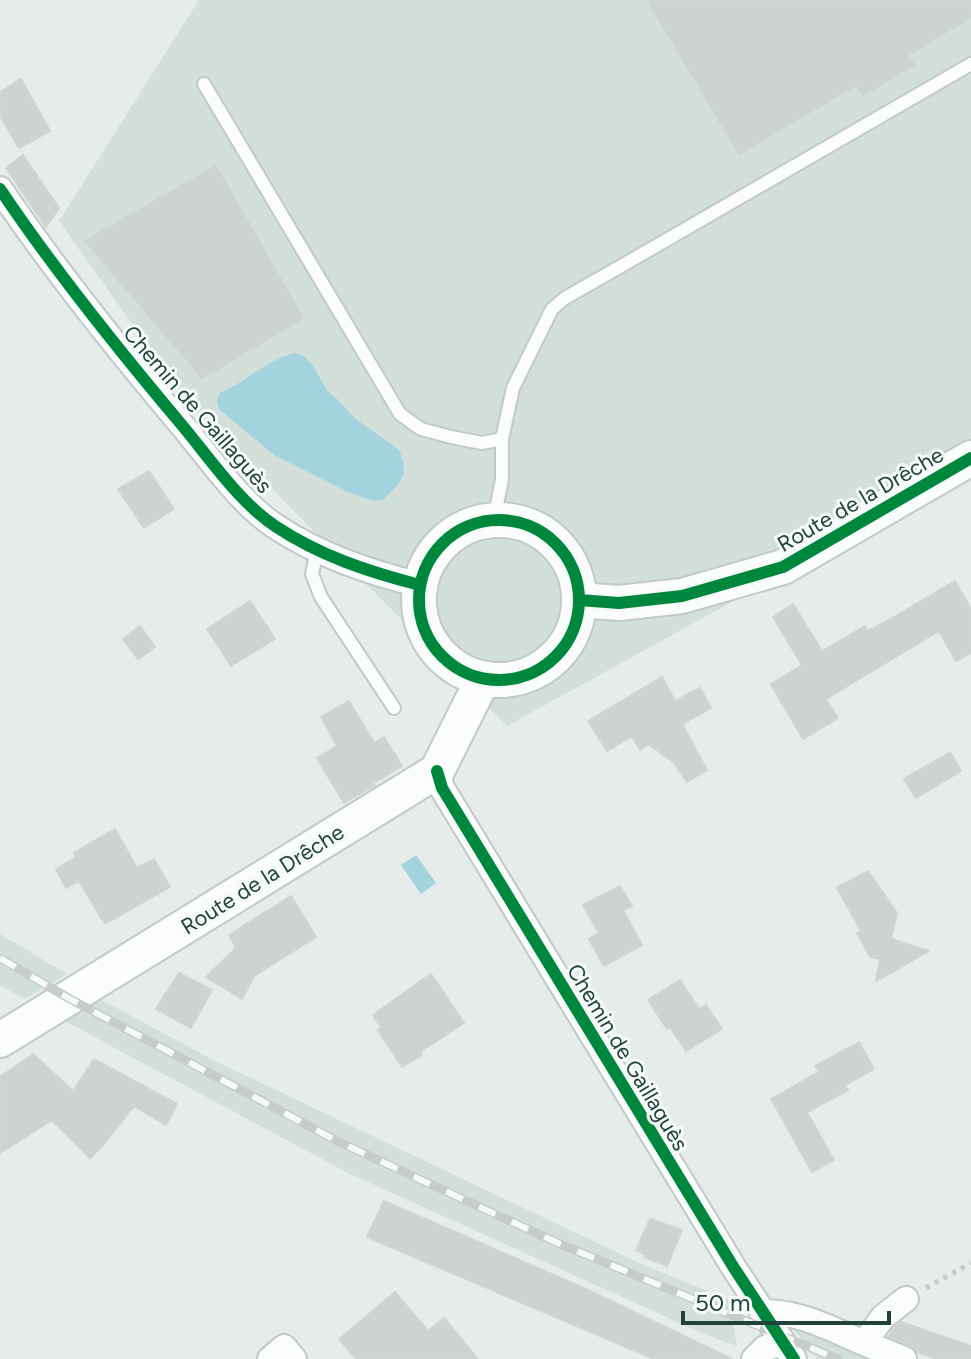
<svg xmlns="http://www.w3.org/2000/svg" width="971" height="1359" font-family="Figtree,sans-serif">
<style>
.built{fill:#d3dfd9}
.water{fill:#a2d3de}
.building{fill:#ccd3d1;stroke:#ced5d2;stroke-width:2}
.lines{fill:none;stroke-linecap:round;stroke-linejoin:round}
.lane-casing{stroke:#c3c9c7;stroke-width:16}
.street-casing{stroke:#c3c9c7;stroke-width:28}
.secondary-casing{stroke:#c1cac7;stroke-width:38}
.path{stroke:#c1ccc9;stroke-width:5;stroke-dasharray:4 6;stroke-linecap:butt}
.lane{stroke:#fbfcfc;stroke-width:12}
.street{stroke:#fbfcfc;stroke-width:24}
.secondary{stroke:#fbfcfc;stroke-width:34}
.rail-casing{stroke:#c7cccb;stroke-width:9}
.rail{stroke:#f5faf8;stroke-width:6;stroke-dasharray:18;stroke-linecap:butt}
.cycleway-casing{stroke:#f5faf8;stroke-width:17}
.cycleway{stroke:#00873e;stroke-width:12}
.labels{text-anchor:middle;stroke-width:6;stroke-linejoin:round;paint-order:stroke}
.street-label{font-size:22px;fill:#20433c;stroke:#f5faf8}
</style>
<rect width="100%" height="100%" fill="#e6ece9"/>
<path class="built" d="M199,0h772v470l-464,256 -316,-319 -132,-186z
M0,934l67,40 -43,25 -24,-14z
M98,998l117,63 422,201 92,38 8,46 -31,-11 -358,-162 -287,-154z
M787,1321l91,38h-61z"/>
<path class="water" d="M294,353l10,3 9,10 15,26 9,7 16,18 46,33 4,11 1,12 -6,12 -15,15 -9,1 -26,-9 -74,-37 -55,-46 -2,-8 3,-8c24,-11 49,-33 74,-40z
M416,855l20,28 -15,11 -20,-29z"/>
<path class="building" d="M647,0h324v17l-63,38 6,10 -51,30 -7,-10 -117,69z
M21,79l29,52 -31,17 -19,-32v-24z
M23,155l36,53 -13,19 -40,-59z
M216,166l87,152 -101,60 -117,-137z
M149,471l25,38 -30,19 -26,-39z
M955,581l16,28v44l-15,8 -17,-30 -113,68 12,19 -35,21 -32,-55 31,-19 -29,-48 20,-13 29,47 43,-25 3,5 23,-12z
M250,601l25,38 -44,27 -24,-37z
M140,626l15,21 -17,12 -15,-20z
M662,677l13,24 25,-13 11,20 -29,16 25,46 -20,12 -13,-19 -25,-19 -9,6 -8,-14 -25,15 -19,-30z
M349,701l25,42 10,-6 18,29 -30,18 3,1 -31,18 -27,-45 20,-12 -16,-29z
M950,752l11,19 -45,27 -12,-19z
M115,829l22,39 17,-9 16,28 -65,37 -26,-43 -13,7 -10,-19 20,-12 -2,-4z
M868,871l29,42 -6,26 38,12 -53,30 4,-22 -10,-2 -13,-24 4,-2 -24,-43z
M620,886l12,20 -9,4 19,35 -38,21 -15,-27 10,-6 -16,-28z
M291,896l25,41 -62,39 -12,23 -36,-22 30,-29 -7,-13z
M179,973l33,17 -21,38 -35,-19z
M431,974l33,49 -44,29 2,3 -20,12 -24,-37 3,-2 -8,-13z
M680,980l19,29 7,-4 16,24 -36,22 -16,-24 -3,2 -19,-29z
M859,1042l15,27 -29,16 3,5 -41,22 27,48 -22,12 -41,-73 48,-27 -4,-6z
M33,1054l40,37 21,-32 83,45 -11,21 -32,-19 -31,39 -13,13 -38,-38 -52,33v-76z
M384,1201l202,88 146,70h-78l-287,-122z
M650,1219l32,11 -15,36 -23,-9 1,-2 -9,-5z
M395,1292l33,39 16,-13 34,41h-122l-17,-20z
M901,1322l70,24v13h-34l-20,-7 -7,-7 -22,-8 6,-9z"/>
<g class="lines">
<g class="lane-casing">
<path id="lane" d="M204,84l196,330 21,15 30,8 31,6 20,-4
M494,520l8,-41v-40l11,-51 39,-79 13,-11 58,-33 348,-201
M317,550l-5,24 9,23 73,111"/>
</g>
<g class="street-casing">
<path id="street" d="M0,189c55,82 117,159 181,235 27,32 59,79 94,102 45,30 94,46 145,59
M437,771l5,17 292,480 60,91
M762,1312c37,-1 69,17 102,31l19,-26 23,-18
M864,1343l40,16
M270,1359l14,-12 10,12
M754,1359l11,-11 17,-4"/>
</g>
<g class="secondary-casing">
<path id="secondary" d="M419 600a80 80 0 1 1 160 0a80 80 0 1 1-160 0Z
M579,600l40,3 63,-7 101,-29 188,-109
M0,1040l437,-269 46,-92"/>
</g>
<path class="path" d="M926,1288l45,-25"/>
<use href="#lane" class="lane"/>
<use href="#street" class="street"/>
<use href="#secondary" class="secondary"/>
<g class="rail-casing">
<path id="rail" d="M0,958l70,41 267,142 223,103 278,115"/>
</g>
<use href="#rail" class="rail"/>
<g class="cycleway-casing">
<path id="cycleway" d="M0,189c55,82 117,159 181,235 27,32 59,79 94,102 45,30 94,46 145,59
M419 600a80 80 0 1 1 160 0a80 80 0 1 1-160 0Z
M579,600l40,3 63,-7 101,-29 188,-109
M437,771l5,17 292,480 60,91"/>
</g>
<use href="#cycleway" class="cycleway"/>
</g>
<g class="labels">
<g class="street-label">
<text transform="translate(198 409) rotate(49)" y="8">Chemin de Gaillaguès</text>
<text transform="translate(860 499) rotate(-30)" y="8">Route de la Drêche</text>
<text transform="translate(262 879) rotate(-32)" y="8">Route de la Drêche</text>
<text transform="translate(628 1057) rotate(59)" y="8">Chemin de Gaillaguès</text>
</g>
</g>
<path d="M683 1311v12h206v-12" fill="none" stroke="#20433c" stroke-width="4"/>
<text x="695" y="1311" font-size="24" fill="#20433c" stroke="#f5faf8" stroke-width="6" paint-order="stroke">50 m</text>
</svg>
